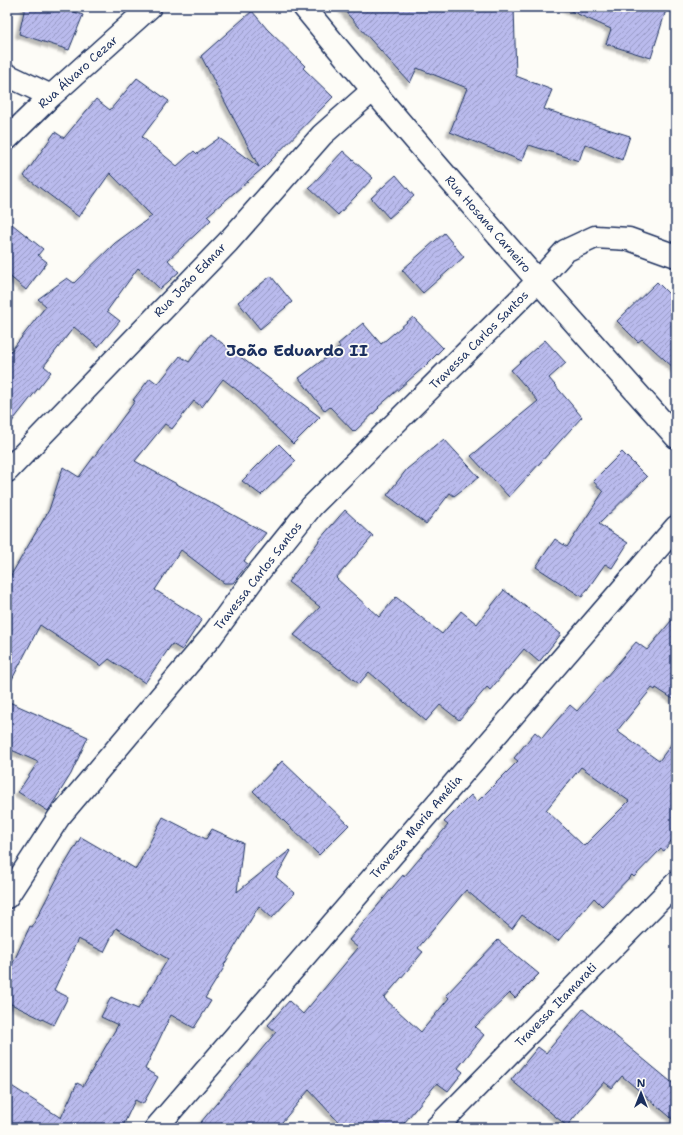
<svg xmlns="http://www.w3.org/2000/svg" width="683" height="1135" font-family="'Shantell Sans',sans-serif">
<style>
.building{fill:url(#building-hatch);stroke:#1b2f5e;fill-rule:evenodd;filter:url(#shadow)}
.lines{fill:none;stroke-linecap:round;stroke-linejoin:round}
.minor-casing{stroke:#1b2f5e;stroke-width:25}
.minor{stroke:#fdfcf7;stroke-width:22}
.labels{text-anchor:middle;stroke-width:3.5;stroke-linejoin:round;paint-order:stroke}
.street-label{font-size:12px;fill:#1b2f5e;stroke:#fdfcf7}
.district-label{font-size:16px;font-weight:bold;fill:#1b2f5e;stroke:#fdfcf7}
</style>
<defs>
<pattern id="building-hatch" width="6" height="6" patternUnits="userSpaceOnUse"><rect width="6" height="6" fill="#babbed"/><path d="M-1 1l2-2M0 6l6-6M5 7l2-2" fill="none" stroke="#9698c3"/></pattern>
<filter id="shadow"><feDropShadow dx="-3.5" dy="3.5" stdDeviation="1" flood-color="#0004"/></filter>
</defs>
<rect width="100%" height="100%" fill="#fdfcf7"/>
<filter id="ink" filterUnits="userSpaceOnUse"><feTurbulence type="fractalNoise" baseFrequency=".025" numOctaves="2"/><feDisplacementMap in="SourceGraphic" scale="8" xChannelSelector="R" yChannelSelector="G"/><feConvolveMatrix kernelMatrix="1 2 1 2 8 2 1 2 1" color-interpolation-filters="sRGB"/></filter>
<g filter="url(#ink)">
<path class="building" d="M25,7h36l22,8 -14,35 -50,-16z
M341,7h173l2,69 36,14 -8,19 86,27 -8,24 -37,-16 -6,17 -50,-16 -7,16 -72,-29 17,-44 -50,-20 -7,15z
M562,7h105l-16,51 -45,-14 5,-15z
M252,11l15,18 38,37 -2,2 30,29 -71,72 -55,47 4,4 -43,40 11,12 -19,17 -22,-21 -31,43 13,10 -22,26 -24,-20 -30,39 7,6 -44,56v-72l39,-50 -8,-7 29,-21 7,5 41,-40 37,-27 -42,-43 -31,44 -55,-41 31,-44 9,6 32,-39 14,11 27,-32 32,23 -27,36 35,29 17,-15 3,3 22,-16 40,29 -58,-111z
M343,151l30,27 -35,37 -29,-27z
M396,175l18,21 -25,22 -18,-20z
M7,220l36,29 -5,6 9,7 -21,28 -19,-16z
M444,233l20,24 -41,36 -21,-23z
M271,276l21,26 -32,27 -22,-27z
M657,282l19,19v69l-34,-31 -4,3 -21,-21z
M413,317l30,31 -20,20 -45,39 1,1 -25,24 -24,-25 -5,4 -26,-33 41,-31 -2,-3 25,-21 18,21z
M210,334l110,83 -27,27 -51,-50 -19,-15 -21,28 -8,-6 -22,28 -7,-5 -30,37 131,72 -22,28 4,3 -15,19h-9l-43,-33 -26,40 47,29 -20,31 -10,-6 -27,39 -36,-24 -8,7 -61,-41 -33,64v-107l42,-72 14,-43 16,10 56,-76 -2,-1 17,-22 8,6 22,-28 9,6z
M545,340l21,23 -17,15 33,39 -73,80 -38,-41 67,-55 -27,-31z
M444,439l35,38 -25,19 -4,-3 -24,31 -39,-29 20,-26z
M279,444l17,17 -35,34 -19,-14z
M622,452l25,25 -48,47 29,19 -16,25 -7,-4 -23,33 -46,-30 19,-28 12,8 36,-55 -10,-11z
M345,510l28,26 -37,42 43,39 17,-20 46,37 19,-23 16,13 27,-34 57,44 -22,28 -15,-13 -34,41 -3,-3 -28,33 -19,-15 -14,16 -57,-49 -10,12 -18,-15 -1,1 -46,-35 26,-28 -32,-25 31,-41v-1z
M676,615v86l-20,-13 -1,2 -3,-2 -35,43 42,30 17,-23v96l-12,17 -3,-2 -27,28 -2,-2 -30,31 -8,-8 -36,43 -36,-26 -10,14 -46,-39 -48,58 5,4 -39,46 37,34 28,-34 -3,-3 52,-55 41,34 -24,24 -5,-5 -35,34 9,8 -26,33 5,4 -15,19 -11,-8 -37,45h-56l-35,-38 -32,38h-81l80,-96 -8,-7 21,-24 14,13 55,-66 -9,-8 54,-65 1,2 44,-52 -4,-3 27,-27 6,7 41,-41 -4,-3 21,-26 7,6 28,-33 7,6 59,-69 11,8zM581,767l48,34 -45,45 -38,-36z
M7,701l81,36 -17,37 -23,37 -30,-19 20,-30 -31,-14z
M282,761l67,64 -30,30 -66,-64z
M163,817l43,22 6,-10 31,14 -6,49 53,-42 1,1 -15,26 19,16 -23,25 -13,-12 -35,59 1,1 -20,32 6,3 -17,27 -23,-13 -26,54 13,8 -15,27 -8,-4 -13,28h-115v-45l54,35 16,-35 6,3 35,-61 -17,-8 10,-20 27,12 30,-50 -52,-31 -12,24 -26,-13 -24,51 14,7 -14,28 -47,-23v-26l23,-50 2,1 30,-58 19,-32 55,32z
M583,1009l93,77v36l-54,-46 -10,12 -8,-6 -37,44 -56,-46 27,-33 8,6z"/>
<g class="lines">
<g class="minor-casing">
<path id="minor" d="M304,7c120,147 246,288 372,430
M7,75l44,21
M7,139l44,-43 99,-89
M7,471l221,-229 94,-107 51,-45
M7,897l52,-80 152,-180 43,-59 58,-72 226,-225 27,-30 30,-14 34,2 47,17
M156,1128l520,-601
M436,1128l240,-245"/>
</g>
<use href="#minor" class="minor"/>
</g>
</g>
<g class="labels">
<g class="street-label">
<text transform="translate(78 72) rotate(-42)" y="4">Rua Álvaro Cezar</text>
<text transform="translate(488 224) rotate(49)" y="4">Rua Hosana Carneiro</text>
<text transform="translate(190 280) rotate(-46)" y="4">Rua João Edmar</text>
<text transform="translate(479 340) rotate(-45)" y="4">Travessa Carlos Santos</text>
<text transform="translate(258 576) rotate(-52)" y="4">Travessa Carlos Santos</text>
<text transform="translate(416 827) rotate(-49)" y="4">Travessa Maria Amélia</text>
<text transform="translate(556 1005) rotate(-46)" y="4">Travessa Itamarati</text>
</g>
<g class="district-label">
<text x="297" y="356">João Eduardo II</text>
</g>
</g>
<rect width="683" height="1135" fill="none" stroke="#fdfcf7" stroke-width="24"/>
<rect x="12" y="12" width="659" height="1111" fill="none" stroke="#1b2f5e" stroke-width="1.5" filter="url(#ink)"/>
<g transform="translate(641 1093)" stroke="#fdfcf7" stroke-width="3" paint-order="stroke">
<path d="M0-3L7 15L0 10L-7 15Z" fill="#1b2f5e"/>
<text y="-6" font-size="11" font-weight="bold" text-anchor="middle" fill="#1b2f5e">N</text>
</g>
</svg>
